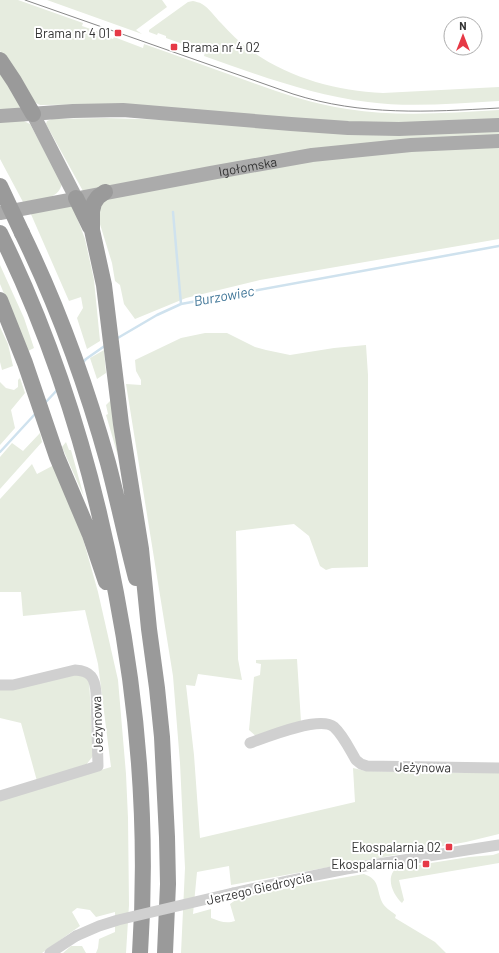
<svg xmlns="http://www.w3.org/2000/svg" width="499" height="953" font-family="Barlow,sans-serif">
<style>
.green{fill:#e6ecdf}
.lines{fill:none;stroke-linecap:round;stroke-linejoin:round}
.stream{stroke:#cfe2ee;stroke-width:2.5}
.minor{stroke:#d0d0d0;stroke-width:11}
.major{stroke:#ababab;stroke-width:14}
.highway{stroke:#9a9a9a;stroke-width:16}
.tram{stroke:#888;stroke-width:1}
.minor-bridge{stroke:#d0d0d0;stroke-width:11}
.highway-bridge{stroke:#9a9a9a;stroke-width:16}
.poi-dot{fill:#e63946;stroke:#fff;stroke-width:1.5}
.labels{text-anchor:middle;stroke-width:4;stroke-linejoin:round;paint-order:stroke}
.poi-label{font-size:13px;fill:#333;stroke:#fff;text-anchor:end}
.street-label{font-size:13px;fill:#333;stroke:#fff}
.water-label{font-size:14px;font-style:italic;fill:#3f7597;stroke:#fff}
</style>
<rect width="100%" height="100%" fill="#fff"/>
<path class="green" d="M0,0h18l65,23 -1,3 23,8v2l8,3 1,-2 29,11 1,-4c34,12 67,24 101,36 33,12 67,24 102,29 51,8 101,4 152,1v10l-131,4 -247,-20 -81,1 -6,-3 -34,-51z
M47,0h115l5,7 -31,23 6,4z
M193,1c3,1 6,1 9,3 7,4 13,13 19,19 9,10 18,19 29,27 39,28 86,41 133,43l116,-6v14c-43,2 -88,7 -131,1 -57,-7 -110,-27 -164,-46l1,-4 -39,-14v-2l-8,-3 -1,2 -8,-3v-2l39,-28z
M0,68l24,39 -24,4z
M105,118l394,12v6l-416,55 -37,-67 1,-3 5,-2z
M0,121h24l6,3 32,59c-3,18 -25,16 -39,19l-23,-43z
M499,145v94l-239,41 -74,18 -51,21 -11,-15 -4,-19 -5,-4 -3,-18 -13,-42 -1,-17 7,-6 164,-31 83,-12z
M72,204l13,35 9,41 6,61 -13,8 -10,-31 6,-10 -2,-11 -12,4 -39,-89z
M0,265l24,53 10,30 -6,3 -28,-67z
M0,327l8,17 5,22 -11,4 -2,-8z
M205,333h22l28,14 11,3 24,5 44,-7 32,-3 2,30v192l-36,1 -6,2 -6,-4 -11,-30 -15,-12 -58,7 2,128 4,21 -44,-6 -3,12 -9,-1 8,70 6,83 155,-36 -2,-34 13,3 99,2 34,-1v62l-33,8 -235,43 -2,-19 -32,6 -4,42 18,-5v9c8,3 15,6 24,3l-5,-17 7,-5 70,-15 57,-10c16,6 12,14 18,28 2,5 9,9 14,13l-1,3 40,24 11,11h-265l4,-85 -5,-105 -7,-87 -47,-292 15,1v-5l-5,-9 -1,-11 46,-22z
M104,350l2,23 -9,6 -7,-21z
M20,378l5,15 -14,17 4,18 -15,17v-63l6,6 8,2 4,-3v-7z
M111,400l7,56 -12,-41 2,-1 -2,-9z
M40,433l2,9 -42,47v-32l12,-14 11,8z
M66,442l3,8h2l13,47 -22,-50z
M32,464l5,10 17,-9 26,63 18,64 20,88 8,94 2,44 1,87 -3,48h-30l2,-5 1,-9 16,-7v-20l-19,5 -6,-7 -13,-2 -5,4 8,14 -38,27h-42v-153l111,-33 -13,-103 -13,-54 -62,6 -2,-24h-21v-93z
M297,659l4,63 -44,15 -8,-7 5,-53 6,-2 1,-11 -5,-1v-3z
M73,673l16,5 4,78 -7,9 -49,16 -16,-58 -21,-5v-30z
M499,853v10l-100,17 5,20 -2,3c-9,-8 -18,-27 -4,-36 4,-2 9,-2 13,-3l1,2 57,-9 24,-2z
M71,946h11l4,7h-23z"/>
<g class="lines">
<path class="stream" d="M173,212l8,92
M116,339l41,-24 24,-11 318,-58
M82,363l4,-4 20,-14
M45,403l13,-14
M0,452l36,-39"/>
<path class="minor" d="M0,685h13l62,-15c16,1 20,8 21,23l2,73 -98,30
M250,743c17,-6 70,-28 84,-16 9,8 16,23 22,33l5,4 6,2 132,2
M233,893l54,-12 59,-12 153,-24
M50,953l26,-17"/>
<g class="major">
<path d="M33,114l43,84"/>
<path d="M0,116l73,-5 50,-1 168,14 57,4 51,1 100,-4"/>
<path id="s1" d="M0,213l211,-40 101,-18 99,-10 88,-4"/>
</g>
<path class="highway" d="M0,60l14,21 19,33
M105,192l-7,5 -4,6 -2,8v19l12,55 17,139 20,125 8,80 8,59 5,49 5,100 1,47 -3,69
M76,198l14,29
M0,233c56,114 93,236 116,360 23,119 32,240 24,360
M22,233c36,74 64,151 86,230 10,38 18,77 28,115
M0,300l25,63 32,94 33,78 16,47"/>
<path class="tram" d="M25,0l268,94c69,22 135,18 206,14"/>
<path class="minor-bridge" d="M76,936l23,-10 19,-6 115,-27"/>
<path class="highway-bridge" d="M0,186l22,47"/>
</g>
<g class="poi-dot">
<rect x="114" y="29" width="8" height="8" rx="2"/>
<rect x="170" y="43" width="8" height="8" rx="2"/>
<rect x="445" y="843" width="8" height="8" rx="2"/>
<rect x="422" y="860" width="8" height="8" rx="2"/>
</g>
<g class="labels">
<g class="poi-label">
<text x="110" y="38">Brama nr 4 01</text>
<text x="182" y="52" text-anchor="start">Brama nr 4 02</text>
<text x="441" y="852">Ekospalarnia 02</text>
<text x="418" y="869">Ekospalarnia 01</text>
</g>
<g class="street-label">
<text dy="5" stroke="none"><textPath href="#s1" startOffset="252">Igołomska</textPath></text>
<text transform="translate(97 724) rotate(-92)" y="5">Jeżynowa</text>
<text transform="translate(423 767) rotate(1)" y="5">Jeżynowa</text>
<text transform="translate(259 888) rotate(-13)" y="5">Jerzego Giedroycia</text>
</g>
<g class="water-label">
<text transform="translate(224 296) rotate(-10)" y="5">Burzowiec</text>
</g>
</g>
<g transform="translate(463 36)"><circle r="19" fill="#ffffff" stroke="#adadad"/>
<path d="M0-3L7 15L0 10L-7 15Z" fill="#e63946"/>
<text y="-6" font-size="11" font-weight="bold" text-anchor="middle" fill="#333333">N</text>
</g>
</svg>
